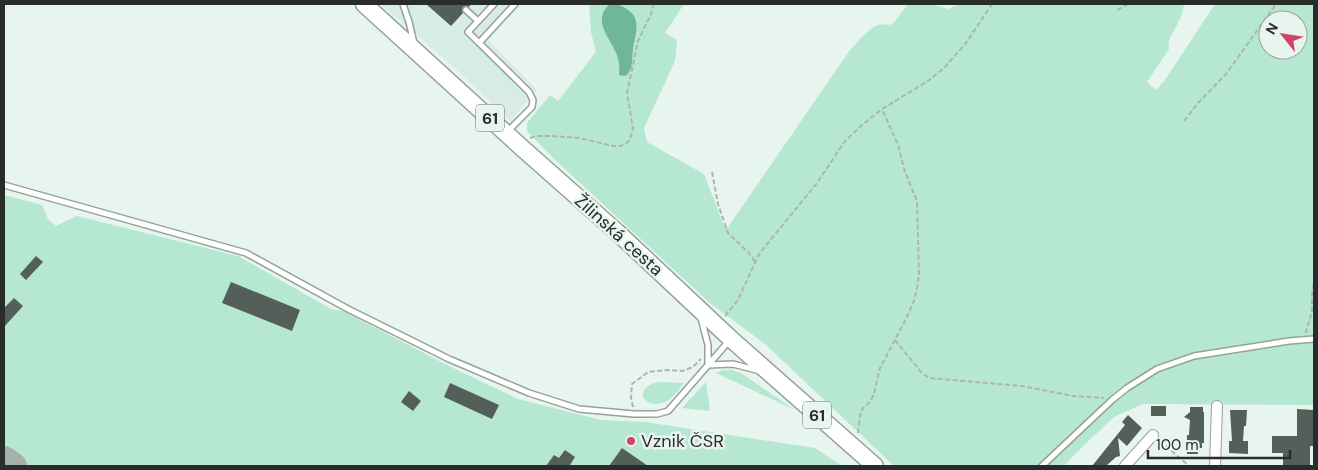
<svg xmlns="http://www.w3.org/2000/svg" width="1318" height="470" font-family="'DM Sans',sans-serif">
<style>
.built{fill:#d7ece2}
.green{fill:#b5e7d1;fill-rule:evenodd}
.water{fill:#70b69a}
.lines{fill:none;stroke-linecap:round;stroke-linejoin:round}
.taxiway{stroke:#a7b0ac;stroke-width:26}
.building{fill:#545f5a}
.lane-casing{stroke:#95a19c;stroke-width:8}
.street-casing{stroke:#95a19c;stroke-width:12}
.primary-casing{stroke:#95a19c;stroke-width:19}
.path{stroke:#acb5b1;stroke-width:2;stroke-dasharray:5 2.5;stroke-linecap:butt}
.lane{stroke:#fff;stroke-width:5}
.street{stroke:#fff;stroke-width:10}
.primary{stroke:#fff;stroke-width:16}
.poi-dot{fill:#d14265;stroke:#e8f4ef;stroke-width:2}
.labels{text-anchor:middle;stroke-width:5;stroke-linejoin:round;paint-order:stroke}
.shield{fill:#e8f4ef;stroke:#626965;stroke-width:1}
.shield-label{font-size:16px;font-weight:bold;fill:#282d2a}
.street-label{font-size:18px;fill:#282d2a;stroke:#e8f4ef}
.poi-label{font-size:18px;fill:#282d2a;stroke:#e8f4ef;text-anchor:start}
</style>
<rect width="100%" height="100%" fill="#e8f4ef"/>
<path class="built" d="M381,4h140l-33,36 49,50 -27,31 -52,-50z"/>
<path class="green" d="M589,4h95l-19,29 12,7 -2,21 -31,67 3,14 57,32 20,52 4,1 122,-177c6,-6 19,-22 27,-25 5,-2 10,1 16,-1l15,-20h23l17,5 12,-5h224c-1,7 -3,13 -6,19 -4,9 -11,16 -9,26l-22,33 9,8 9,-10 50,-76h99v401l-171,-1 -29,13 -32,30 -18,19h-170l-129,-122 -55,-41 -157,-145 -26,-27v-8l23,-28 8,6 38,-49 -5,-20zM1268,20h30v30h-30z
M4,195l38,10 6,14 8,7 21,-10 161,40 93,53 12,2 104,54 71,34 83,21 44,2 170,26 27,18h-838z
M723,370h9l9,3 54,37 -79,-37z
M658,382l26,1c-5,6 -10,14 -17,18 -20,11 -38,-11 -9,-19z
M706,382l4,29 -28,-3z"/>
<path class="water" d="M610,4c8,0 11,1 18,6 14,9 7,26 5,39 -1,7 0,18 -4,23 -2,5 -6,4 -10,3 1,-7 0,-14 -2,-20 -7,-18 -26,-35 -7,-51z"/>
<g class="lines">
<path class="taxiway" d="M4,459l10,7"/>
</g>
<path class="building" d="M426,4h45l-2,3 -3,-1 -3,1 -1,3 1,3 -12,13z
M36,256l7,6 -17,18 -6,-6z
M231,282l69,28 -8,21 -70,-28z
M14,298l9,8 -19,21v-19z
M450,383l49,22 -7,14 -48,-22z
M409,391l12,10 -8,10 -12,-9z
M1151,406h15v10h-15z
M1190,407h13v5h1v31h-2v5h-5l1,6h-11v-19h2l1,-15 -6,-3 6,-5z
M1297,409l17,1v36h-4v20h-27v-13h-11v-17h25z
M1230,410h17l-1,16h-2l-1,15h5v13l-19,-1v-12h3z
M1128,415l14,13 -15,18 -9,-8 2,18 -4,1 -10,9h-14l33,-41 -3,-3z
M622,448l26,18h-39z
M565,450l10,7 -5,8 1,1h-25l8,-11 5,3z"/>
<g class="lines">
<g class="lane-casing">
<path id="lane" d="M403,4l6,18 5,21
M494,4l-26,28 61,60 4,8 -1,7 -24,24
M466,10l12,11
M479,43l36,-39
M4,185l242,68 102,56 101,50 80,34 50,16 55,5h23l11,-3 61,-70
M701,318l7,27v20l25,-1 27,7
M1042,466l70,-66 15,-12 30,-19 37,-13 95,-15 25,-2"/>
</g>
<g class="street-casing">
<path id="street" d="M1125,466l28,-31
M1215,466l2,-60"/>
</g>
<g class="primary-casing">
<path id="primary" d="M364,4l157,143 96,85 114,107 144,127"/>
</g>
<path class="path" d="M1117,10l11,-6
M1184,121l14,-18 28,-29 50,-70
M530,138l6,-2h16l27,2 34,8h8l7,-4 3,-6 2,-8 -6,-35 11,-52 13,-27 3,-10
M712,172l6,32 10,29 21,20 6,9
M725,316l13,-16 21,-46 58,-71 28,-42 16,-15 21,-17 46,-28 17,-14 21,-24 26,-39
M1307,333l-1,-2 6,-19v-17l2,-13
M895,340l26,32 8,6 93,8 51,10 31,2
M633,407l-2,-9 1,-14 16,-12 19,-2 15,1 11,-4 8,-8
M858,433l2,-18 3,-7 7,-6 4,-8 6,-26 24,-45 10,-22 3,-13 2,-13 -2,-74 -12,-29 -7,-27 -16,-36
M1160,441l29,25"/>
<use href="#lane" class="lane"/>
<use href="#street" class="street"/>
<use href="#primary" class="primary"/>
</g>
<circle class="poi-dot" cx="631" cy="441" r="5"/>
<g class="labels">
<g class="shield">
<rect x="476" y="104.5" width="28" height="27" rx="4"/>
<rect x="803" y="401.5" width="28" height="27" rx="4"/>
</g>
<g class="shield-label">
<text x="490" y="124">61</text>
<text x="817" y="421">61</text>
</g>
<g class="street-label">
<text transform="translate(619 235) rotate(42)" y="6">Žilinská cesta</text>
</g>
<g class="poi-label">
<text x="641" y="447">Vznik ČSR</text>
</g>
</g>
<rect width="1318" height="470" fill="none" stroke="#282d2a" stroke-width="10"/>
<g transform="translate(1283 35) rotate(300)"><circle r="24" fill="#e8f4ef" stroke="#9ba4a0"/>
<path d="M0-4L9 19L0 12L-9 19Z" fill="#d14265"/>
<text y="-8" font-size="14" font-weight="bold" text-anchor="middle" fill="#282d2a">N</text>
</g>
<path d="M1148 450v8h142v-8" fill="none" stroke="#282d2a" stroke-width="2.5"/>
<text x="1156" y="450" font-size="15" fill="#282d2a" stroke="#e8f4ef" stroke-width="4" paint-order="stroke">100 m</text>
</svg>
